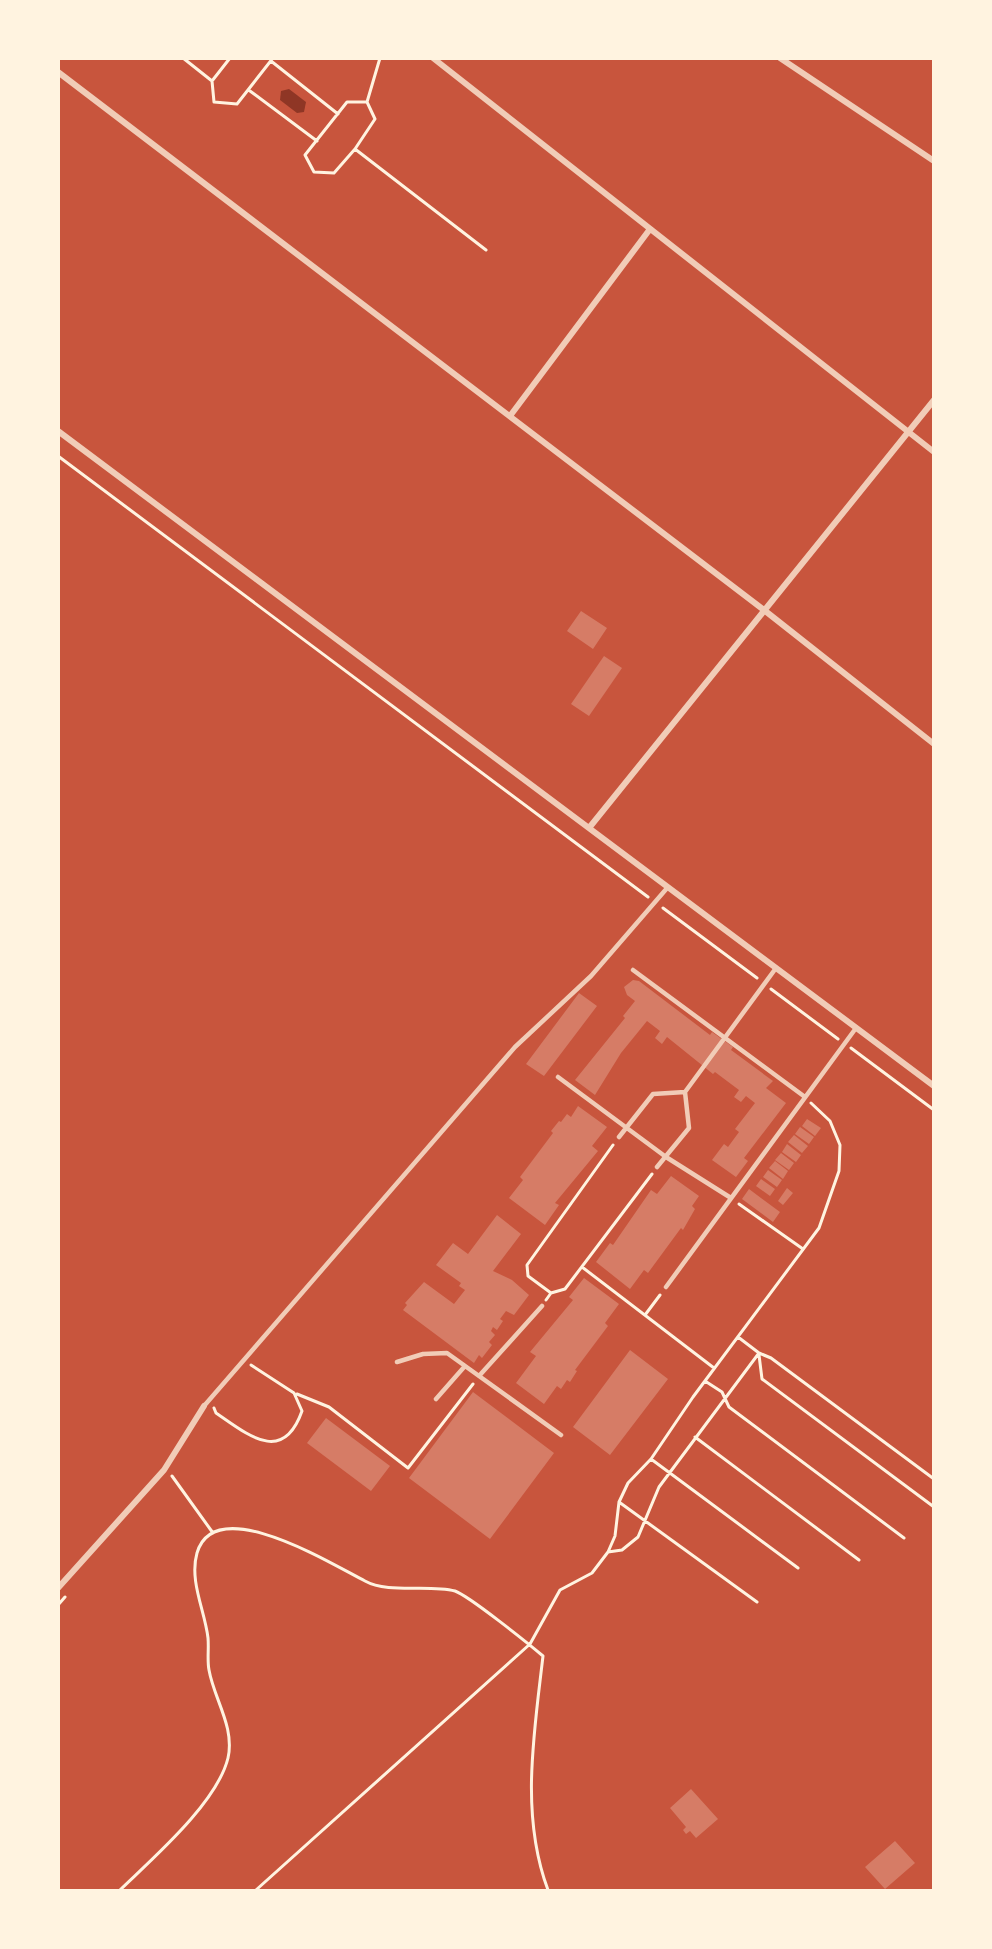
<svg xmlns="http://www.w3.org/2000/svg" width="992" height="1949" font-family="'Alegreya Sans',sans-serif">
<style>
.water{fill:#8f3625}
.building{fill:#d67c66}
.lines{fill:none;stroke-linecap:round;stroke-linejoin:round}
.path{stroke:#fff3e0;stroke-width:3}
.service{stroke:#f1ccb7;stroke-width:4.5}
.minor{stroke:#f1ccb7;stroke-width:6}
</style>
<rect width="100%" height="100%" fill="#c8553d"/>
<path class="water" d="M289,89l17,13 -2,10 -7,1 -17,-13 1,-9z"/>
<path class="building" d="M581,611l26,17 -14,21 -26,-18z
M604,656l18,12 -33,48 -18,-12z
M633,980l6,1 71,54 2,-3 21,15 -2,3 42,31 -7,7 20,15 -42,55 4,3 -12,16 -24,-17 12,-16 4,3 11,-15 -4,-3 20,-26 -9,-7 -5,6 -7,-5 5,-7 -24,-18 -2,2 -46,-37 -5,7 -7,-6 5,-7 -13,-10 -26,32 -26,42 -20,-15 50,-62 -2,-2 12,-15 -8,-6 -3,-8z
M579,993l18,13 -53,70 -18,-12z
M578,1106l29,21 -15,19 6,5 -43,52 4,2 -14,20 -36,-27 14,-18 -3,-3 33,-44 -2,-2 8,-10 2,1 6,-8 4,3z
M807,1119l14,9 -6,8 -13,-10z
M800,1127l14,10 -5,7 -14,-10z
M794,1135l14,11 -6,7 -14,-11z
M787,1144l14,11 -5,7 -14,-10z
M781,1153l13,10 -5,7 -14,-10z
M775,1161l13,10 -5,8 -14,-11z
M768,1170l14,10 -5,7 -14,-10z
M671,1176l28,20 -7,10 3,3 -12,21 -2,-2 -33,45 -4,-3 -14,19 -34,-27 14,-19 3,2 38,-55 6,4z
M761,1179l14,10 -5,7 -14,-10z
M787,1188l6,5 -10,12 -5,-4z
M749,1189l31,23 -7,10 -31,-23z
M497,1215l24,19 -28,37 19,9 17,15 -15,20 -8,-4 -6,8 3,2 -6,9 -4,-3 -2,4 4,4 -6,7 3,3 -10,13 -3,-3 -5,8 -71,-53 4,-5 -2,-2 19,-21 30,22 11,-14 -6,-4 2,-3 -25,-18 17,-22 15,11z
M584,1278l35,26 -14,19 3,3 -33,44 2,1 -7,11 -3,-2 -6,9 -4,-3 -13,18 -28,-21 20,-27 -6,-4 43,-52 -4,-3z
M630,1350l38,29 -58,76 -37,-28z
M473,1392l81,61 -64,86 -81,-61z
M326,1418l64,48 -19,25 -64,-48z
M691,1789l27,30 -22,19 -6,-7 -4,3 -3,-4 3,-3 -16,-19z
M895,1841l20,22 -30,26 -20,-22z"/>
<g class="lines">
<path class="path" d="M183,58l29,23
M230,58l-18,23 2,21 23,2 36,-46
M271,61l67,53
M250,91l67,50
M367,102h-20l-42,53 9,17 20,1 21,-24 131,101
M355,149l20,-30 -8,-17 13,-44
M58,456l590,441
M663,908l94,70
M771,989l67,50
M851,1048l83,62
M739,1204l64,45
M582,1267l132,101
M551,1293l-23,-17 -1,-11 86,-120
M546,1300l5,-7 14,-4 87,-115
M645,1315l15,-20
M738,1337l21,16 12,5 163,121
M759,1355l3,24 172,128
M705,1381l17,11 7,15 175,131
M297,1394l32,13 79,61 65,-84
M214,1408l2,5c32,22 67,52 86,-2l-8,-18 -43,-28
M695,1437l164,123
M651,1459l147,109
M172,1476l41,57
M619,1502l138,100
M608,1552l14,-2 16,-13 21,-50 100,-134
M58,1605l7,-8
M120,1890c33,-32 97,-87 108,-132 7,-31 -14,-59 -19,-88 -2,-10 0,-21 -1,-32 -3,-27 -19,-57 -11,-85 18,-62 136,12 168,28 23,13 64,3 90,10 14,5 74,53 88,65 -9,78 -23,159 5,234
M256,1890l274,-246 30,-54 32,-17 16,-21 7,-16 4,-34 9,-19 23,-24 42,-62 126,-169 20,-57 1,-26 -10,-24 -19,-18"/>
<path class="service" d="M633,970l172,127
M558,1077l108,80 65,41
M619,1137l34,-43 32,-2
M657,1167l32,-39 -4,-36 91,-124
M666,1287l190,-259
M397,1362l26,-8 24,-1 114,82
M479,1376l63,-70
M436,1399l29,-33
M204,1406l311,-359 76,-71 77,-89"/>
<path class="minor" d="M433,58l501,394
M780,58l154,103
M58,72l706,538 170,134
M510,416l140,-187
M58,431l876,655
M589,828l345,-428
M58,1588l106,-118 40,-64"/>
</g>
<rect width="992" height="1949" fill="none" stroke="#fff3e0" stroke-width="120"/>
</svg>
